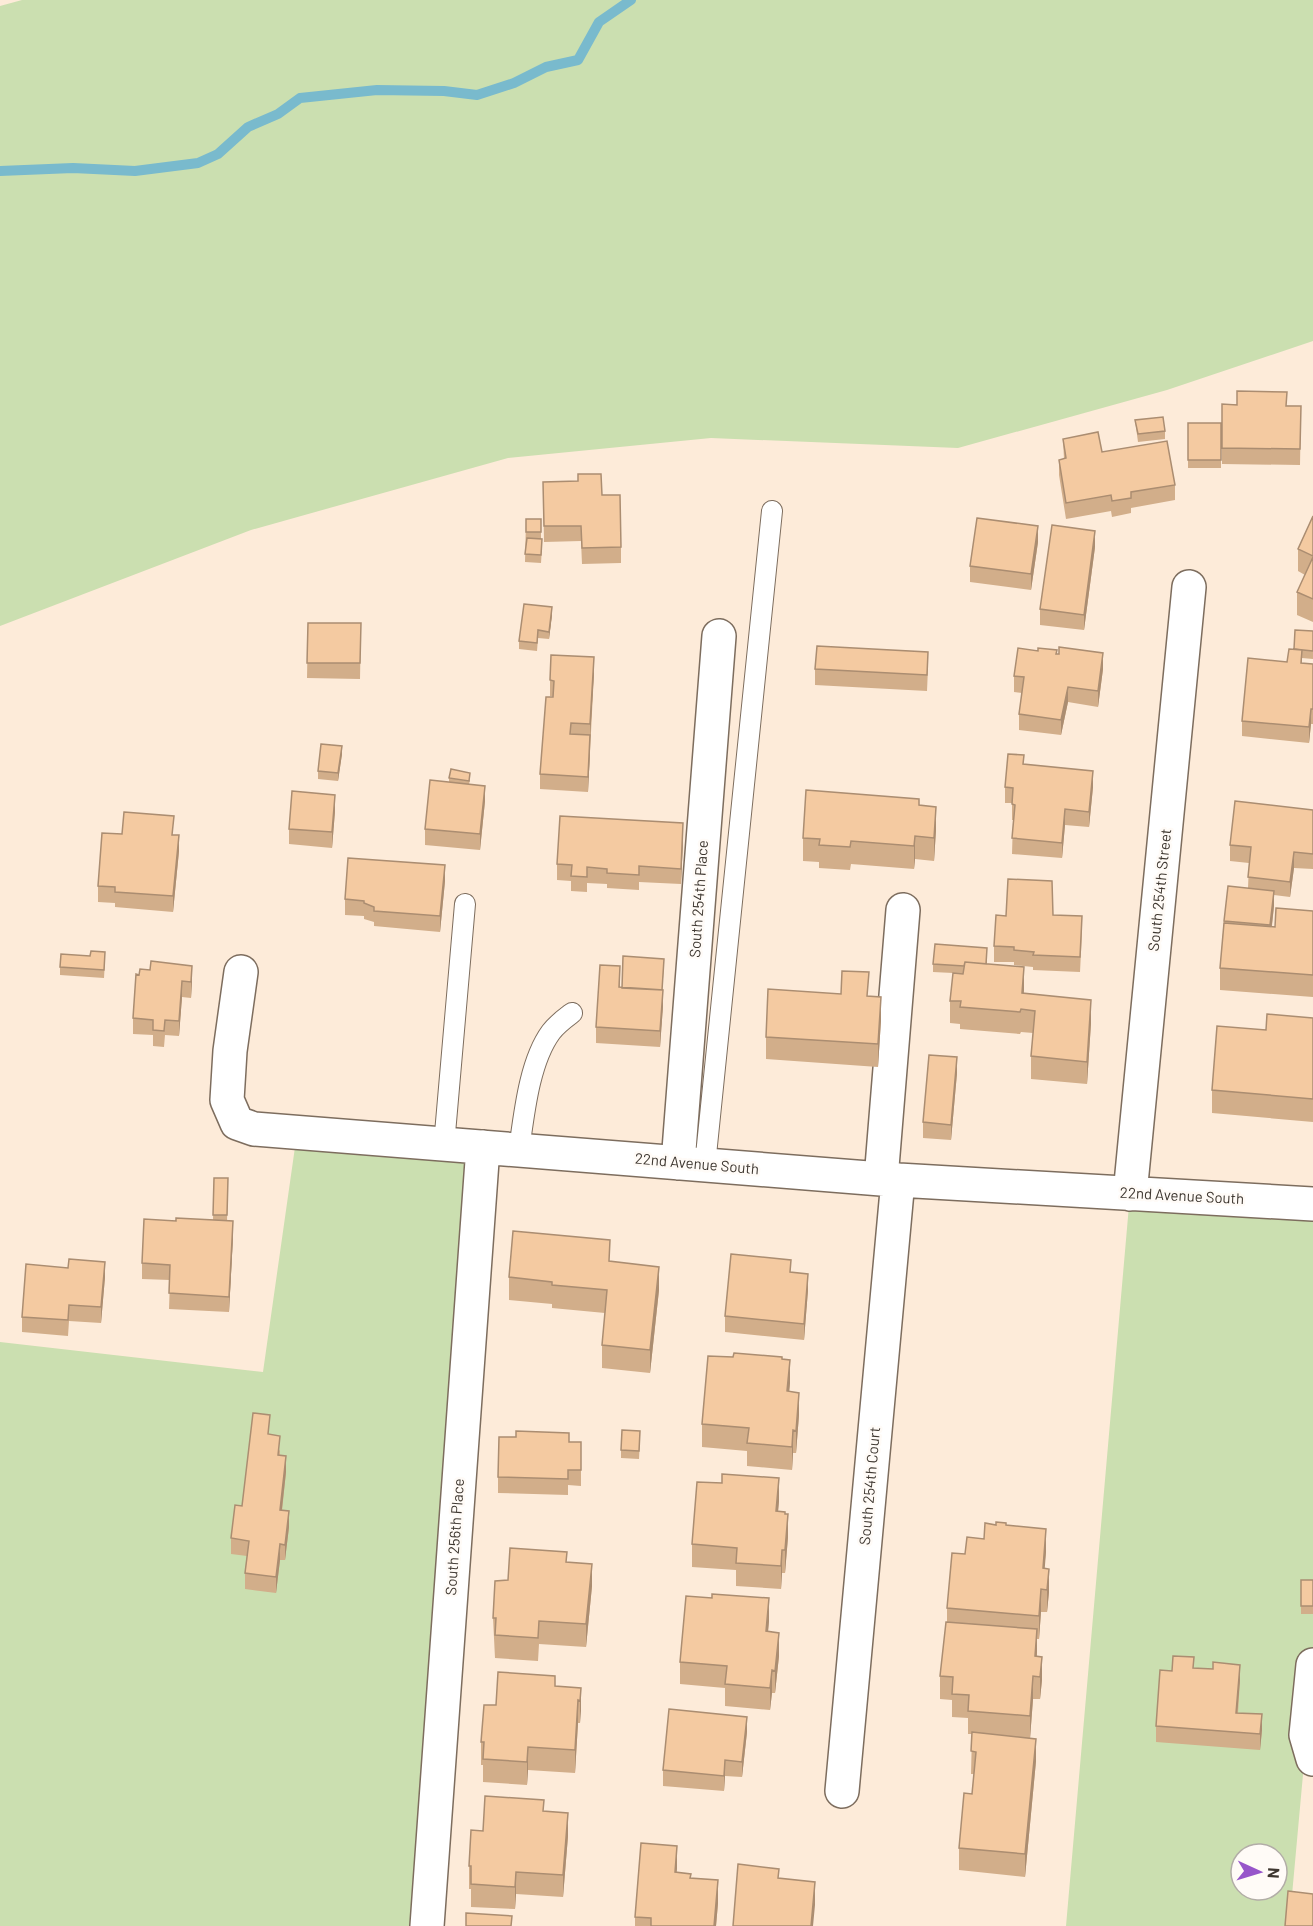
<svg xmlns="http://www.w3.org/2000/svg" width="1313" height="1926" font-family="Barlow,sans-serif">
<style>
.green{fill:#cbdfb0;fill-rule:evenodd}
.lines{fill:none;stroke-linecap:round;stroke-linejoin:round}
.stream{stroke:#79bacd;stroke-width:10}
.service-casing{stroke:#7d6d5e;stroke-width:22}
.minor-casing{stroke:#7d6d5e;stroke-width:36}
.service{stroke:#fff;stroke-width:20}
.minor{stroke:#fff;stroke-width:33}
.wall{fill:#d2ae8a}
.shaded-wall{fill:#ab8d71}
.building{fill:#f4caa1;stroke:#ab8d71;stroke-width:1.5}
.labels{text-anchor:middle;stroke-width:5;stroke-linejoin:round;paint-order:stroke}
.street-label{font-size:15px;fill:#3e3730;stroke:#fffbf7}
</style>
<rect width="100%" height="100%" fill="#fdebd9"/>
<path class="green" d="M22,0h1291v341l-146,49 -209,58 -247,-10 -203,20 -257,72 -251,96v-620z
M297,1133l186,14 -56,779h-427v-584l263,30z
M1130,1194l183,10v461l-23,252 1,9h-225zM1241,1854h36v36h-36z"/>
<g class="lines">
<path class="stream" d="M0,171l73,-3 62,3 63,-8 20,-9 30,-27 30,-13 22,-16 77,-8 67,1 33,4 37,-12 32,-16 32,-7 21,-38 32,-22"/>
<g class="service-casing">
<path id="service" d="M444,1145l21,-241
M519,1150c5,-35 10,-88 32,-118 6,-8 13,-13 21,-19
M705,1165l67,-654"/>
</g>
<g class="minor-casing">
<path id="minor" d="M241,972l-11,79 -3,49 10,23 17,6 627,50 432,25
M678,1163l41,-527
M881,1179l22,-269
M1130,1194l59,-607
M1313,1665l-7,70 7,24
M842,1791l56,-611
M427,1926l56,-779"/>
</g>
<use href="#service" class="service"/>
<use href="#minor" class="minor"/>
</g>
<path class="wall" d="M1222,404l79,2 -1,59 -78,-1z
M1135,420l30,11v8l-27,3z
M1188,423h33v45h-33z
M1063,439l39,13 73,33v15l-44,8v5l-19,4 -1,-6 -45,8 -7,-44v-15l5,-1z
M543,482l59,13 19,52v16l-39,1 -1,-23 -37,1z
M1313,516v106l-16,-7v-23l8,-17 -7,-4v-22z
M526,519h15v20l1,8 -1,16 -16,-1z
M1038,542l-7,48 -61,-8v-16z
M1095,547l-11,83 -44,-5v-16z
M552,615l-3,24 -11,-1 -1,13 -18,-2v-8z
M308,623h53l-1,56 -53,-1z
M1313,631v28l-11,-1v5l11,1v60h-2l-2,19 -67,-7v-15l45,-59 7,-13z
M1057,654l46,15 -5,38 -30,-5 -7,33 -42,-5v-16l3,-21 -8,-1v-16z
M928,668l-1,23 -112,-6v-16z
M594,673l-6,119 -48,-3v-15l13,-78h-3v-16z
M342,754l-4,27 -20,-2v-8z
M1024,764l69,23 -4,40 -24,-2 -3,33 -50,-4 1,-34h-1v-17h-7v-16z
M449,778l21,2 -1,4 16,17 -5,49 -55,-5v-16l24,-47z
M919,805l17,25 -2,31 -19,-2 -1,10 -63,-5 -1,6 -31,-2v-6l-16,-1v-23z
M1313,810v59l-19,-1 -4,29 -16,-2v11l-2,20 3,1 38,-16v86l-93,-7v-22l4,-47 24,-33 1,-25 -19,-2v-16z
M335,811l-3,37 -43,-4v-15z
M122,834l52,1 5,16 -6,61 -58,-5v-4l-17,-1v-16z
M683,839l-2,45 -42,-2v8l-32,-2v-4l-20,-1v9l-16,-1v-10l-14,-1v-16z
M445,881l-5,51 -66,-6v-4l-10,-3v-3l-19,-1v-16z
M1053,915l29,17 -2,40 -47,-2v-3l-19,-2v-3h-20v-16z
M90,956l15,4 -1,18 -44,-3v-8z
M987,956v8l37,29 67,30 -4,61 -56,-5v-23l2,-23 -12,-1 -1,2 -60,-5v-5l-10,-1v-22l3,-28 -20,-1v-8z
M664,967l-2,23 1,16 -3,41 -64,-4v-16l24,-46v6l2,1z
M136,974l56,7 -1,17 -9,-1 -3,39 -14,-1 -1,12 -11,-1v-11l-20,-1v-16z
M869,996l12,24 -3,47 -112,-8v-22z
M1313,1018v104l-101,-9v-23l54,-60z
M957,1073l-6,67 -28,-2v-16z
M214,1178h14l-1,43 6,16 -4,75 -60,-3 1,-29 -28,-1v-16l34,-42 37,-1z
M610,1261l49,29 -9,83 -48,-5v-23l3,-32 -53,-5v-4l-43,-4v-23z
M791,1273l17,17 -4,50 -79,-8v-16z
M105,1277l-4,46 -32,-2 -1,15 -46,-4v-15z
M782,1359l8,24 -1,9 10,23 -3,38h-3l-1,17 -45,-4v-15l-45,-4v-23z
M270,1435l10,16v4l6,17 -4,39 7,16 -4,33h-5l-4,33 -31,-4v-16l2,-17 -16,-2v-16l11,-32z
M640,1439l-1,20 -18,-1v-8z
M569,1442h12v44l-13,-1v10l-70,-2v-16z
M722,1483l57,18 -1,10 10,26 -3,36h-3l-1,16 -45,-3v-16l-44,-3v-23z
M1006,1525l40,27 -2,16 5,24 -2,20h-6l-2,27h-2v18l5,23 -2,19h-7l-3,39 6,23 -11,116 -66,-7v-22l13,-54 2,-20h-3l1,-40h-4v-16l-16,-1v-17l-12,-1v-23l7,-54v-14l18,-54 19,-15z
M567,1562l25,24 -6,61 -47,-3 -1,17 -43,-3 -2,-40 15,-38z
M1301,1580h12v34h-12z
M712,1598l57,23 -1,10 11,25 -4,37h-3l-2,17 -45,-4v-18l-45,-4v-22z
M1194,1668l46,12 -2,33 24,17 -2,20 -104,-8v-16l16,-55z
M555,1686l26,2 -1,35h-2l-3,50 -47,-3 -1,15 -44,-3v-17h-2v-23l15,-37z
M747,1732l-5,45 -17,-1 -1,15 -61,-5v-16z
M544,1811l24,25 -5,61 -47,-3 -1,15 -44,-2v-18h-2v-23l14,-35z
M677,1873l14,5 27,25 -2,23h-81v-9z"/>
<path class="shaded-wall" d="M1038,526v16l-7,48v-16z
M1095,531v16l-11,83v-15z
M552,607v8l-3,24v-7z
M1103,653v16l-5,38v-16z
M594,657v16l-4,66v-15z
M1068,687v15l-7,33v-15z
M1311,709v15l-2,19v-16z
M590,735v16l-2,41v-15z
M342,746v8l-4,27v-8z
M1093,771v16l-4,40v-15z
M485,786v15l-5,49v-16z
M335,795v16l-3,37v-16z
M936,807v23l-2,31v-23z
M1065,809v16l-3,33v-15z
M683,823v16l-2,45v-15z
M179,835v16l-6,61v-16z
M915,836v23l-1,10v-23z
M1294,852v16l-4,29v-15z
M445,865v16l-5,51v-16z
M1274,891v15l-4,35v-16z
M192,966v15l-1,17v-16z
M1024,967v23l-1,19 -1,-16z
M182,981v16l-3,39v-15z
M663,990v16l-3,41v-16z
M881,997v23l-3,47v-23z
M1091,1000v23l-4,61v-22z
M957,1057v16l-6,67v-15z
M233,1221v16l-4,75v-15z
M105,1262v15l-4,46v-16z
M659,1267v23l-9,83v-23z
M808,1274v16l-4,50v-16z
M790,1360v23l-3,31v-23z
M799,1393v22l-3,38v-22z
M793,1430v23l-1,17v-23z
M286,1456v16l-6,54v-16z
M779,1478v23l-3,33v-23z
M289,1511v16l-4,33v-15z
M788,1514v23l-3,36v-23z
M1046,1529v23l-3,39v-23z
M280,1544v16l-4,33v-16z
M782,1550v23l-1,16v-23z
M592,1564v22l-6,61v-23z
M1049,1569v23l-2,20v-22z
M1041,1589v23l-2,27v-23z
M769,1598v23l-3,32v-22z
M1037,1629v23l-2,27v-23z
M779,1633v23l-4,37v-22z
M1042,1657v23l-2,19v-22z
M1240,1665v15l-4,48v-15z
M772,1670v23l-2,17v-22z
M1033,1676v23l-3,40v-23z
M581,1688v23l-1,12v-22z
M578,1700v23l-3,50v-23z
M1262,1714v16l-2,20v-16z
M747,1717v15l-5,45v-15z
M1036,1739v22l-11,116v-23z
M528,1747v23l-1,15v-23z
M725,1760v16l-1,15v-15z
M568,1813v23l-5,61v-22z
M677,1846v23l-2,26v-23z
M516,1872v22l-1,15v-22z
M718,1880v23l-2,23h-2z
M815,1882v23l-2,21h-2z"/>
<path class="building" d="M1237,391l50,1 -1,14h15l-1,43 -78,-1v-44l15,1z
M1163,417l2,14 -27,3 -3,-14z
M1188,423h33v37h-33z
M1098,432l4,20 65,-11 8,44 -44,7v6l-19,3 -1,-6 -45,8 -7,-43 7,-2 -3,-19z
M578,474h23l1,21h18l1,52 -39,1 -1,-22h-37l-1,-44 35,-1z
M1313,516v40l-15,-7z
M977,518l61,8 -7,48 -61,-8z
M526,519h15v13h-15z
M1052,525l43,6 -11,84 -44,-6z
M527,538l15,1 -1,16 -16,-1z
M1313,557v42l-16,-7z
M524,604l28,3 -3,25 -11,-2 -1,13 -18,-2z
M308,623h53l-1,40h-53z
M1295,630l18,1v20l-19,-2z
M817,646l111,6 -1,23 -112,-6z
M1059,647l44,6 -5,38 -30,-4 -7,33 -42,-6 5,-37 -10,-1 4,-28 20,3v-3l19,2 -1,4h3z
M1289,649l13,1 -1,13 12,1v45h-2l-2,18 -67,-6 6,-63 39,4z
M551,655l43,2 -4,67 -19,-1 -1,11 20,1 -2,42 -48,-3 6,-77h7l1,-16 -4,-1z
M321,744l21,2 -4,27 -20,-2z
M1008,754l16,1 -1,9 70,7 -4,41 -24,-3 -3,34 -50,-5 3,-33 -3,-1 1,-16 -8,-1z
M451,769l19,4 -1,8 -20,-3z
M430,780l55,6 -5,48 -55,-5z
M806,790l113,9v6l17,2 -2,31 -19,-2 -1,10 -63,-5 -1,6 -31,-2 1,-6 -17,-1z
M292,791l43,4 -3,37 -43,-3z
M1235,801l78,9v44l-19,-2 -4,30 -42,-5 3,-30 -21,-2z
M124,812l50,4 -2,19h7l-6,61 -58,-4v-5l-17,-1 4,-53 20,1z
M560,816l123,7 -2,46 -42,-3v9l-32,-2v-4l-20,-2v10l-16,-1 1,-11 -15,-1z
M348,858l97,7 -5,51 -66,-5v-4l-10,-4v-2l-19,-2z
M1008,879l44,2 1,34 29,1 -2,41 -47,-2 1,-3 -20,-2v-3l-20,-1 2,-31 10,1z
M1228,886l46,5 -4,34 -46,-4z
M1276,908l37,3v64l-93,-7 4,-45 51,4z
M935,944l52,4 -1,16 -21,-2 -1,4 -31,-2z
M91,951l14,1 -1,18 -44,-3 1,-13 29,2z
M623,956l41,3 -2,31 -40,-2z
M151,961l41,5 -1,16 -9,-1 -3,40 -14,-1 -1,11 -11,-1v-10l-20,-2 3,-44 3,1 1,-6 10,1z
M965,962l59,5 -2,26 69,7 -4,62 -56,-6 4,-45 -14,-2 -1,3 -60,-5 1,-6h-11l3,-28 10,1z
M600,965l20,1 -1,21 44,3 -3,41 -64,-4z
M842,971l27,1 -2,24 14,1 -3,47 -112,-7 2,-48 73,5z
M1267,1014l46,4v81l-101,-9 5,-64 49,4z
M929,1055l28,2 -6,68 -28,-3z
M214,1178h14l-1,37h-14z
M176,1218l57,3 -4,76 -60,-4 1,-28 -28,-2 2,-44 32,2z
M513,1231l97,9 -1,21 50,6 -9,83 -48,-5 5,-55 -55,-5v-3l-43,-5z
M731,1254l60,6 -1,12 18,2 -4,50 -79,-8z
M69,1259l36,3 -4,45 -32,-2 -1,15 -46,-3 4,-53 42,4z
M734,1353l48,4v2l8,1 -3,31 12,2 -3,38 -3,-1 -1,17 -45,-4 2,-15 -47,-4 6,-68 25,1z
M253,1413l17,2 -2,19 12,2 -2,19 8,1 -6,54 9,1 -4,34 -5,-1 -4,33 -31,-4 4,-32 -18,-3 4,-33 7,1z
M622,1430l18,1 -1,20 -18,-1z
M516,1431l53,2v9h12v28h-13v9l-70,-2 1,-40h17z
M722,1474l57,4 -3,33 9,1v2h3l-3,36h-3l-1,16 -45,-3 1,-15 -45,-4 5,-62 25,1z
M996,1522l10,1v2l40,4 -3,39 6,1 -2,21 -6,-1 -2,27 -92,-8 5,-55 13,1 2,-17 17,2 1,-16 11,2z
M510,1548l57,4 -1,10 26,2 -6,60 -47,-3 -1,17 -43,-3 1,-17h-3l2,-37 13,-1z
M1301,1580h12v26h-12z
M712,1594l57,4 -3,33 13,2 -4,38 -3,-1 -2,18 -45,-4 2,-18 -47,-4 6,-66 26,2z
M946,1622l91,7 -2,27 7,1 -2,20 -7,-1 -3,40 -62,-5 1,-16 -17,-1 1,-17 -13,-1z
M1173,1656l21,1 -1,11 20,1v-7l27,3 -4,48 26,1 -2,20 -104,-8 4,-56 12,1z
M498,1672l57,4v10l26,2 -1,13 -2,-1 -3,50 -47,-3 -1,15 -44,-3 1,-17h-3l3,-37h12z
M669,1709l78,8 -5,45 -17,-2 -1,16 -61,-6z
M972,1732l64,7 -11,115 -66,-6 5,-55 8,1 4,-42 -5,-1z
M485,1796l59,4 -1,11 25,2 -5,62 -47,-3 -1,15 -44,-3v-18h-2l2,-36 12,1z
M641,1843l36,3 -2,26 16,2 -1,4 28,2 -4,46h-63v-8l-16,-1z
M738,1864l41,5 -1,9 37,4 -4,44h-78z
M1288,1891l25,3v32h-28z
M466,1913l46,3 -1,10h-45z"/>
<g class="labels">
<g class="street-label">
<text transform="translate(1160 890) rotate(-84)" y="5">South 254th Street</text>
<text transform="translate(699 899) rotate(-86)" y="5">South 254th Place</text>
<text transform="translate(697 1164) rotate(5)" y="5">22nd Avenue South</text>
<text transform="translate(1182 1196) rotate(3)" y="5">22nd Avenue South</text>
<text transform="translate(870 1486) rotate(-85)" y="5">South 254th Court</text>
<text transform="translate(455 1537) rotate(-86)" y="5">South 256th Place</text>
</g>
</g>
<g transform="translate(1259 1872) rotate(94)"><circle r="28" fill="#fffbf7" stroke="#b2ada7" stroke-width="1.5"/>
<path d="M0-4.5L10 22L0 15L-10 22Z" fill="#9755ca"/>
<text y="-9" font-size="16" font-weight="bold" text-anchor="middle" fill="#3e3730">N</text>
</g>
</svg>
